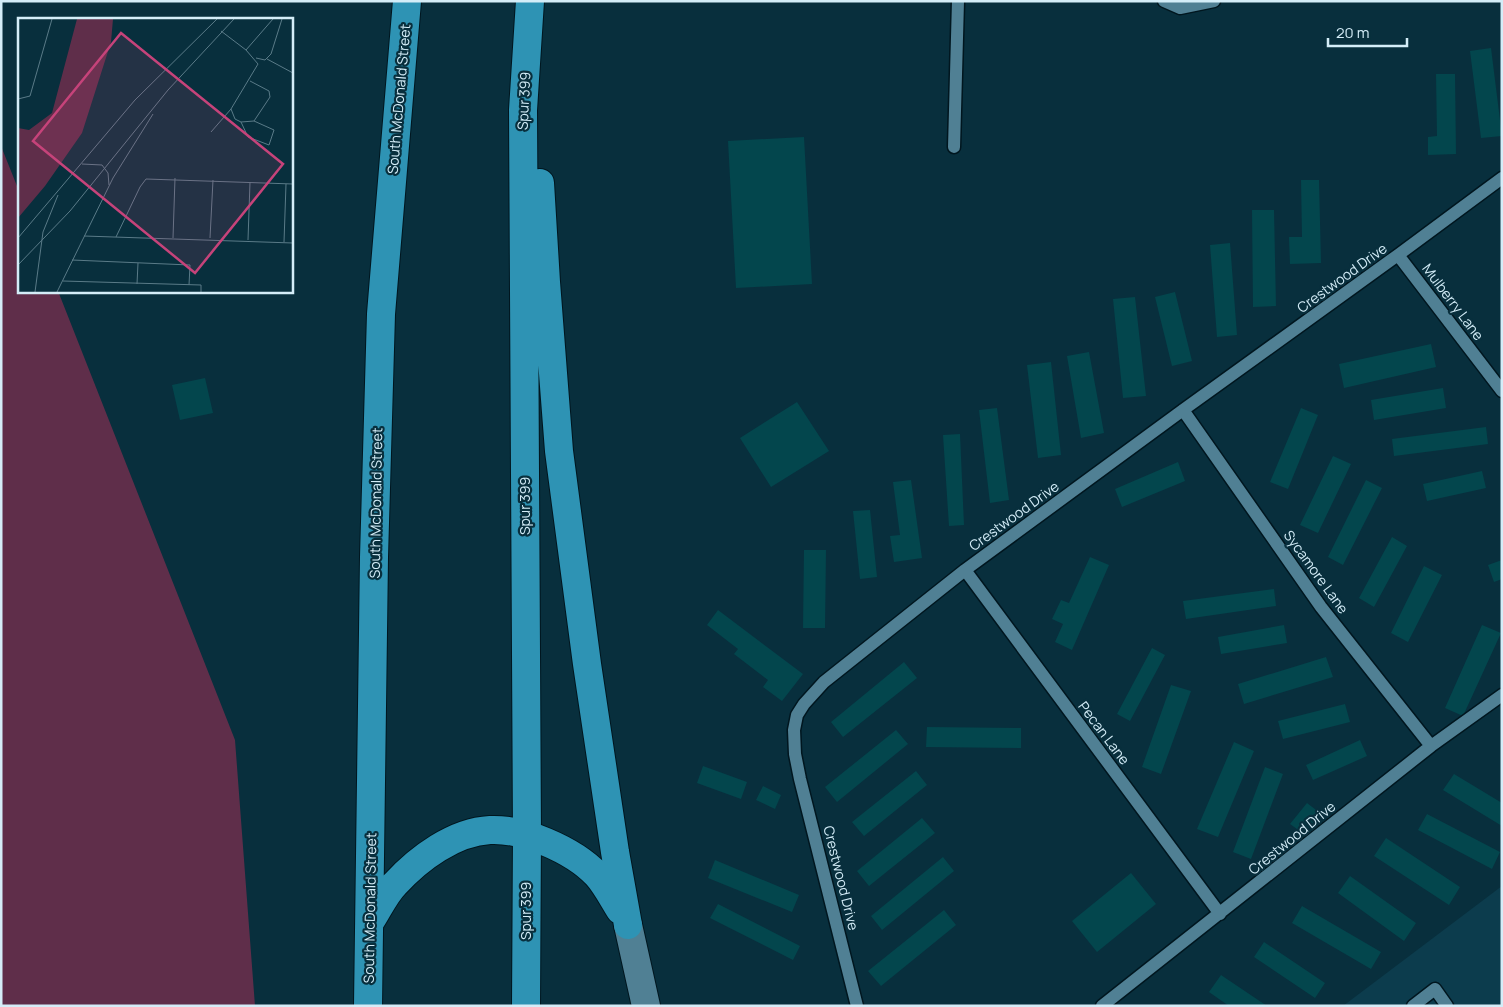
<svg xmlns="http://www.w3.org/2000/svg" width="1503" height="1007" font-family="Manrope,sans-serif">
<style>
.built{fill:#0c3c4d}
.green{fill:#5f2e4a}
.building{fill:#03464d}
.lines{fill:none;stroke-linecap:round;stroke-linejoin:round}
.lane-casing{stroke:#00161f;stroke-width:15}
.secondary-casing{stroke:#00161f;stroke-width:30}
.primary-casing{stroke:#00161f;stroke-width:30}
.lane{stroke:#508094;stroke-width:12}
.secondary{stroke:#508094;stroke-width:28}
.primary{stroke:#2e93b4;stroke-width:28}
.labels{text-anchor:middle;stroke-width:4.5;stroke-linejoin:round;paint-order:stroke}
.street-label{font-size:14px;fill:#d4edf8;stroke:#082f3d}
.inset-road{fill:none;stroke:#5a7b88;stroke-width:1}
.view{fill:#c6437a;fill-opacity:0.15;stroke:#c6437a;stroke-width:2.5}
.inset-edge{fill:none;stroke:#d4edf8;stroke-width:2.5}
</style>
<rect width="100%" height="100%" fill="#082f3d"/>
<path class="built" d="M1502,886v120h-159z"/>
<path class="green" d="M1,146l18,45v100h39l177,449 20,266h-254z"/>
<path class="building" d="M1491,48l11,88 -21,2 -11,-87z
M1436,74h19l1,80 -28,1v-18l9,-1z
M804,137l8,147 -76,4 -8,-147z
M1301,180h18l2,83 -31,1 -1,-27h13z
M1252,210h22l2,96 -23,1z
M1230,243l7,92 -20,2 -7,-92z
M1175,292l17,69 -20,5 -17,-69z
M1135,297l11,99 -23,2 -10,-99z
M1431,344l5,23 -92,21 -5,-24z
M1089,352l15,81 -23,5 -14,-82z
M1051,362l10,93 -23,3 -11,-93z
M205,378l8,35 -33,7 -8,-35z
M1443,388l3,20 -72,12 -3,-20z
M797,402l32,49 -58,36 -31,-49z
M997,408l12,92 -19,3 -11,-93z
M1301,408l17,7 -30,74 -18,-7z
M1486,427l2,17 -94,12 -2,-17z
M960,434l4,91 -15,1 -6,-91z
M1333,456l18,8 -33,69 -18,-8z
M1178,462l7,19 -63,26 -7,-18z
M1482,471l4,17 -59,13 -4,-17z
M911,480l11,78 -28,4 -4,-26 10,-1 -7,-53z
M1366,480l16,8 -39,77 -15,-8z
M870,510l7,67 -17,2 -7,-68z
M1392,537l15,9 -33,61 -15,-9z
M804,550h22l-1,78h-22z
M1090,557l19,8 -37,85 -17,-8 8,-18 -11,-5 9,-19 8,3z
M1502,560v19l-8,3 -6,-17z
M1424,566l18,9 -34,67 -17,-9z
M1274,589l2,17 -90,13 -3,-18z
M718,610l85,64 -21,27 -19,-14 5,-7 -34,-26 4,-5 -31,-24z
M1284,625l3,18 -66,11 -3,-17z
M1482,625l19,8 -38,83 -18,-8z
M1152,648l13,7 -35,66 -13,-7z
M1326,657l7,20 -89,27 -6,-20z
M904,662l13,16 -74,59 -12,-15z
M1171,685l20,6 -30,83 -19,-7z
M1345,704l5,18 -67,17 -5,-18z
M927,727l94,1v20l-95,-1z
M896,730l12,14 -71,58 -12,-15z
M1360,740l7,16 -54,24 -7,-15z
M1234,742l20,9 -36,86 -21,-8z
M703,766l44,16 -6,17 -44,-16z
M1265,767l18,7 -32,85 -18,-7z
M916,771l11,14 -63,51 -12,-14z
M1454,774l48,29v23l-59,-36z
M763,786l18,9 -6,14 -19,-9z
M1307,803l13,10 -16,21 -14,-10z
M1427,814l73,38 -8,17 -74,-39z
M922,818l13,15 -66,53 -12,-15z
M1386,838l74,49 -11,18 -75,-49z
M943,857l11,14 -72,59 -11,-14z
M715,860l84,35 -7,17 -84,-34z
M1131,873l25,31 -59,48 -25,-31z
M1350,876l66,47 -12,18 -66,-48z
M718,904l82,42 -7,14 -83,-42z
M1302,906l79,46 -10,17 -79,-46z
M944,910l12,15 -75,61 -13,-15z
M1264,942l61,41 -10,15 -61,-41z
M1221,975l46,31h-38l-20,-14z"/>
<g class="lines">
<g class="lane-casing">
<path id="lane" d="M1164,1l16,7 34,-7
M954,147l4,-146
M1398,255l104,136
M1183,410l138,197 110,139
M965,570l255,344
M857,1006l-57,-227 -5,-25 -1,-24 3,-15 7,-11 20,-22 141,-112 218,-160 215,-155 104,-77
M1102,1006l329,-260 71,-51
M1413,1006l22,-17 12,17"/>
</g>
<g class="secondary-casing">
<path id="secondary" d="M628,925l18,81"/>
</g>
<g class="primary-casing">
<path id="primary" d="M540,183l6,99 13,169 28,213 28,188 13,73
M370,922c8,-12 15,-28 25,-38 24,-26 59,-52 95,-54 19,-1 39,5 56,12 19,8 37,18 51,33 9,10 16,24 23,35
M368,1006l6,-449 7,-243 26,-313
M526,1006l1,-171 -4,-725 7,-109"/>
</g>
<use href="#lane" class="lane"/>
<use href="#secondary" class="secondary"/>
<use href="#primary" class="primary"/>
</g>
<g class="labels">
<g class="street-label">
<text transform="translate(399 99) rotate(-85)" y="5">South McDonald Street</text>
<text transform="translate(524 101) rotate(-87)" y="5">Spur 399</text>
<text transform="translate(1342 278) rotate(-36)" y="5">Crestwood Drive</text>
<text transform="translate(1453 302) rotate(53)" y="5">Mulberry Lane</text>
<text transform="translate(376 503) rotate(-89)" y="5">South McDonald Street</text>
<text transform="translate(525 506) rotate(-90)" y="5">Spur 399</text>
<text transform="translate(1014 516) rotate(-36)" y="5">Crestwood Drive</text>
<text transform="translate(1316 572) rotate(54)" y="5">Sycamore Lane</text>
<text transform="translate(1104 733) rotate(53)" y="5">Pecan Lane</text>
<text transform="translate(1292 838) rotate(-39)" y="5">Crestwood Drive</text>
<text transform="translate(841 878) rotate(76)" y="5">Crestwood Drive</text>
<text transform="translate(370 908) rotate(-89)" y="5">South McDonald Street</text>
<text transform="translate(526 911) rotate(-90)" y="5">Spur 399</text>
</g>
</g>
<g transform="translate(18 18)">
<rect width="275" height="275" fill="#082f3d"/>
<path d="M59,1h36l-2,23 -29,91 -37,53 -27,32v-90l11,2 23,-17z" fill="#5f2e4a"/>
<path class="inset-road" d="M203,13l25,19 27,-31M228,32l12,14 -27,45 4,10 6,3 13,-1 16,-24 -1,-6 -19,-10M238,40l9,2 6,-6 11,-35M249,41l26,14M0,81l12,-3 22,-77M223,104l7,15 21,8 5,-15 -20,-9M193,114l20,-23M64,146l20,1 6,8 1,12M66,218l209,7M98,219l24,-50 6,-8 147,5M0,220l117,-138 82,-81M155,220l2,-60M192,220l3,-58M230,222l2,-58M266,224l2,-58M54,242l118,5 -1,20M0,247l52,-54 98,-121 66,-71M45,263l138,4v7M119,266l1,-21M17,274l8,-60 15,-37M39,274l56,-114 40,-64"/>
<path class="view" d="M103,15l162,131 -88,109 -162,-132z"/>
<rect width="275" height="275" class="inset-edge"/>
</g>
<rect width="1503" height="1007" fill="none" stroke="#d4edf8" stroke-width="5"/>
<path d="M1328 38v8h79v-8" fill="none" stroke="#d4edf8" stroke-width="2.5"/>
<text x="1336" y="38" font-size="15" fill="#d4edf8" stroke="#082f3d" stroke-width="4" paint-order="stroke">20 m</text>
</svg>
